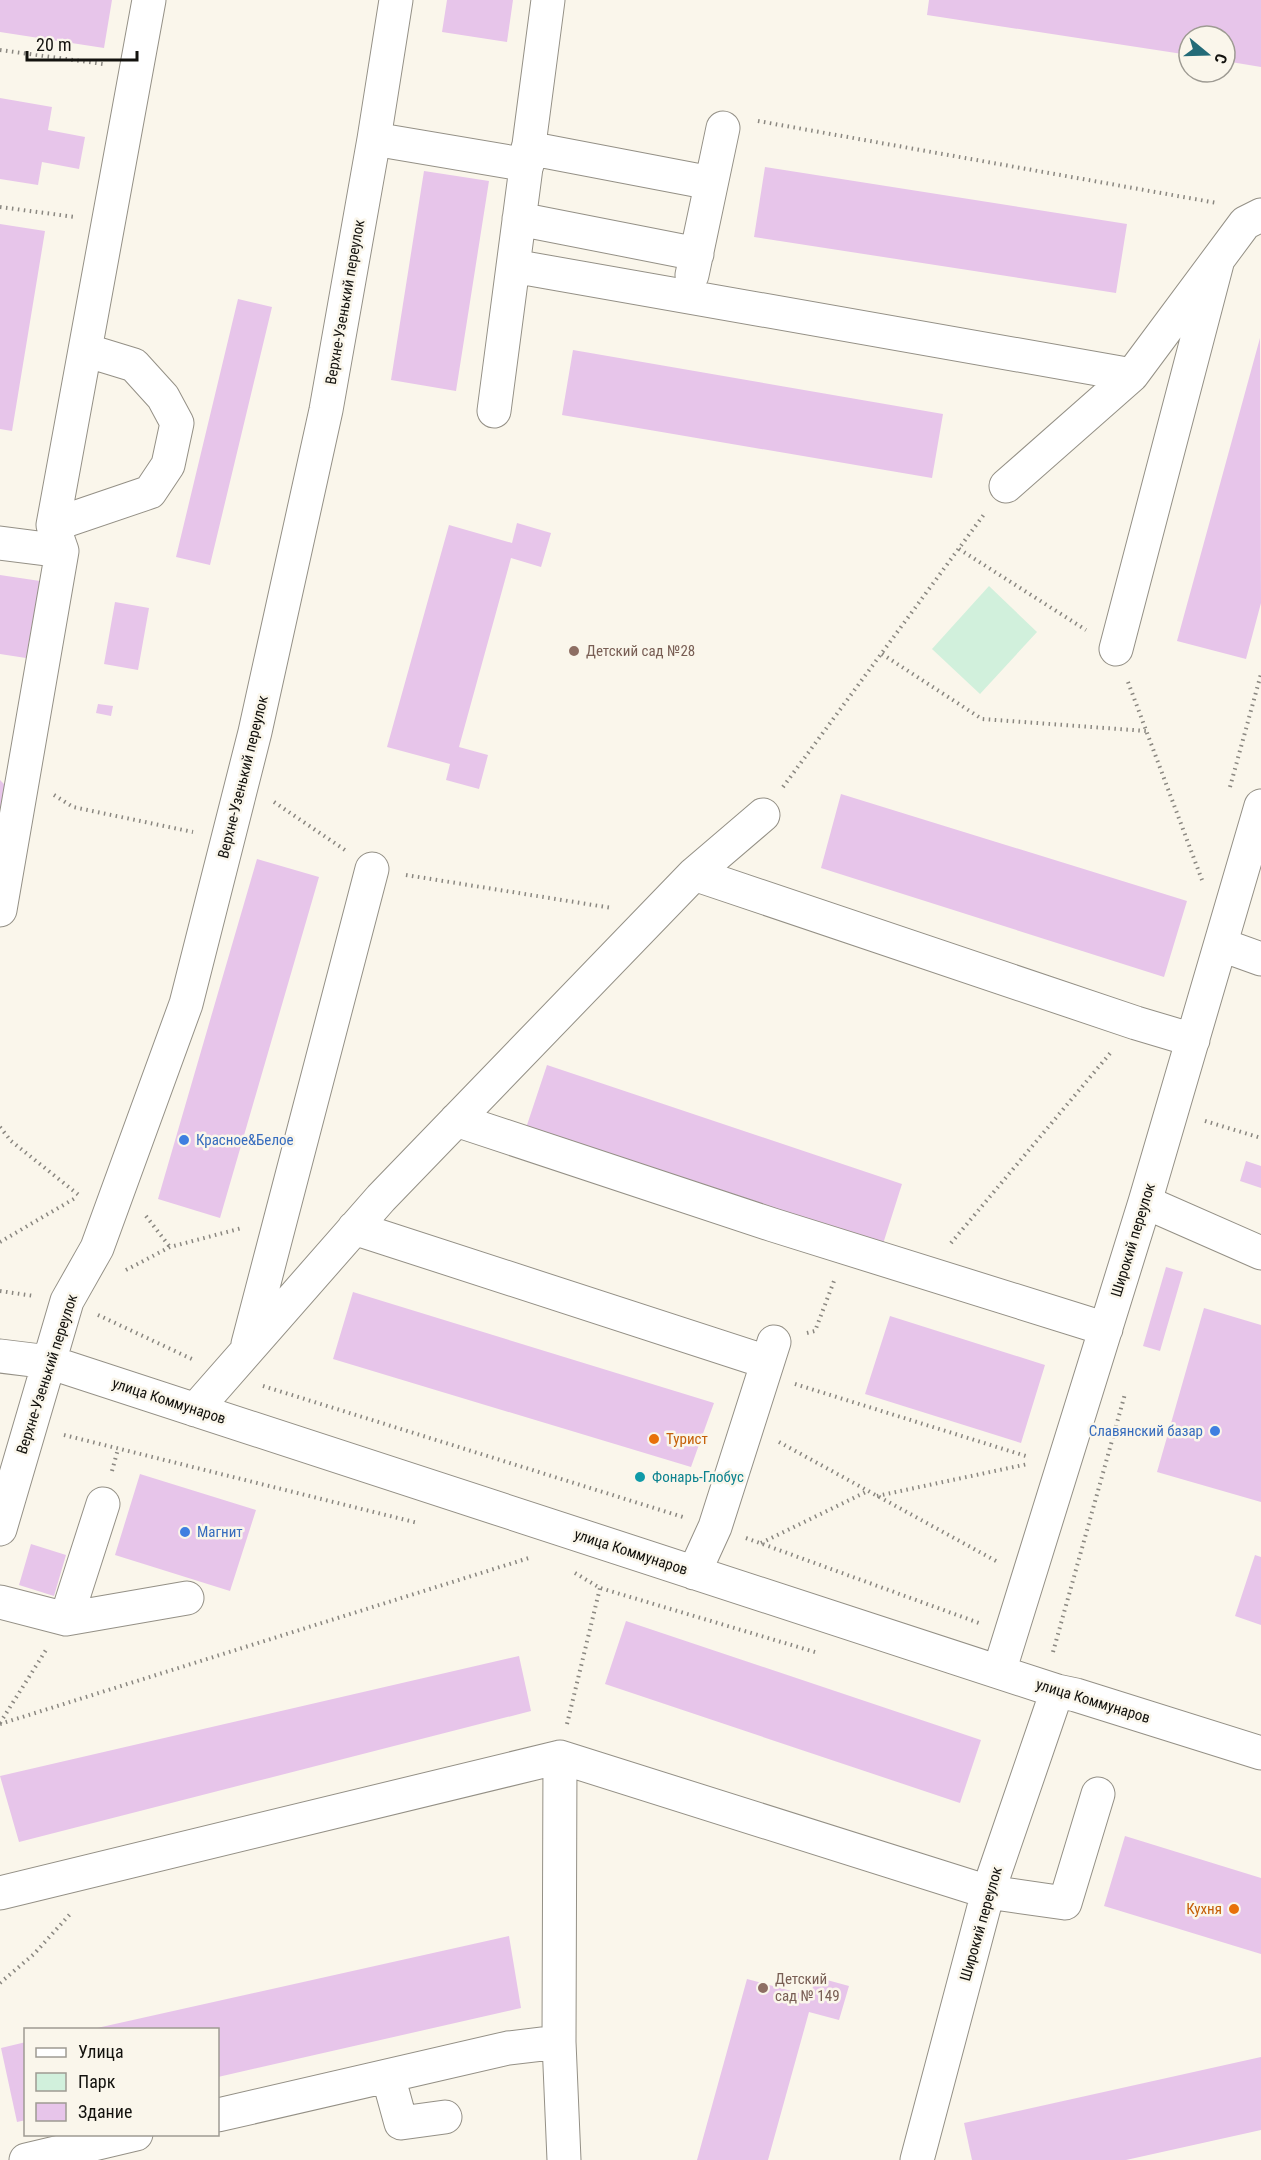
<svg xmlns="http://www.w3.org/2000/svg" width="1261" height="2160" font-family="'Roboto Condensed',sans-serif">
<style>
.green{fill:#d1f0dc}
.building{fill:#e7c5ea}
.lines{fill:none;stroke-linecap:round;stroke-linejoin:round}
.minor-casing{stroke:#949086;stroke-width:35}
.path{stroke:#8a8780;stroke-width:4;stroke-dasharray:1.5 4.5;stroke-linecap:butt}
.minor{stroke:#fff;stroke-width:33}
.education-dot{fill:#8d6e63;stroke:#faf6eb;stroke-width:2}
.shop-dot{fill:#3f7fe0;stroke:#faf6eb;stroke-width:2}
.food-dot{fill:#e8710a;stroke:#faf6eb;stroke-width:2}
.culture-dot{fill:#0f9aa8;stroke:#faf6eb;stroke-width:2}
.labels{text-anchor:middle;stroke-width:5;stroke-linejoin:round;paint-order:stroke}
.street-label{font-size:15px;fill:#13120e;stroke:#faf6eb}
.education-label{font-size:15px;fill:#785e54;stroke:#faf6eb;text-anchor:start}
.shop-label{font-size:15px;fill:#366cbe;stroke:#faf6eb;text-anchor:start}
.food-label{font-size:15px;fill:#c56008;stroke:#faf6eb;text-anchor:start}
.culture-label{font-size:15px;fill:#0d838f;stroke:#faf6eb;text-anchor:start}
</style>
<rect width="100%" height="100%" fill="#faf6eb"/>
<path class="green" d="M989,586l48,46 -57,62 -48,-45z"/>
<path class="building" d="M0,0h112l-8,48 -104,-16z
M447,0h66l-6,42 -65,-10z
M929,0h332v67l-36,-6v-25h-36v19l-262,-40z
M0,98l52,9 -4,23 37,7 -6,32 -37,-7 -4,23 -38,-6z
M765,167l362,57 -11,69 -362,-56z
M424,171l65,10 -33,210 -65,-11z
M0,224l45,7 -33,200 -12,-2z
M238,299l34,8 -62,258 -34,-8z
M1260,338l1,265 -15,56 -69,-18z
M573,350l370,64 -11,64 -370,-63z
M517,523l34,10 -10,34 -30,-9 -52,189 29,8 -9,34 -33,-9 4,-16 -63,-17 62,-222 63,18z
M0,575l40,6 -14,77 -26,-4z
M115,602l34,6 -11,62 -34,-6z
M98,704l15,2 -2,10 -15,-3z
M0,780l5,5 -5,32z
M841,794l346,107 -23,76 -343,-109z
M257,859l62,18 -99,341 -62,-19z
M547,1065l355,119 -20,63 -356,-119z
M1246,1161l15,5v22l-21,-7z
M1166,1267l17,5 -23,79 -17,-5z
M353,1292l361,111 -23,64 -358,-108z
M1204,1308l57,17v177l-104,-30z
M890,1316l155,49 -24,78 -156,-49z
M140,1474l116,36 -26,81 -115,-36z
M31,1544l35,11 -12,41 -35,-11z
M1255,1555l6,2v68l-26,-9z
M626,1621l355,119 -21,63 -355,-119z
M519,1656l12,55 -512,131 -19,-66z
M1125,1836l136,42v76l-157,-48z
M509,1936l12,72 -303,69v-47h-130z
M816,1977l33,9 -10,34 -30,-8 -41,148h-71l50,-181 63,17z
M26,2042v78l-9,2 -16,-74z
M1261,2057v73l-135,30h-154l-8,-37z"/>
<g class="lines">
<g class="minor-casing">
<path id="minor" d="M374,139l153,26
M528,148l183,35
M519,219l178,35
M513,266l619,109
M692,275l31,-147
M494,411l54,-411
M1006,486l126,-111 113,-152 16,-8
M53,525l97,-33 18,-27 9,-42 -14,-26 -29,-32 -49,-15
M0,543l62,8
M1116,649l101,-386
M694,874l442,149 57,17
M0,910l62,-359 -9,-26 96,-525
M1222,945l39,14
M456,1120l317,105 333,104
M1145,1202l116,51
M354,1228l413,134
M248,1344l124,-475
M0,1356l49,6 1008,329 19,4 185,58
M195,1410l186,-212 313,-324 69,-59
M0,1529l67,-228 30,-53 89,-244 69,-272 71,-322 48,-271 22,-139
M694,1573l21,-46 59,-185
M0,1602l66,17 121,-21
M66,1619l37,-115
M999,1672l146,-470 116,-396
M560,1757l-1,285 5,118
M0,1893l560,-136 428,135 77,11 33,-109
M388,2076l13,47 44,-6
M218,2115l290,-67 51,-6
M26,2160l110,-26
M917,2160l71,-268 69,-201"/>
</g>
<path class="path" d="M0,50l103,14
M758,121l459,82
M0,207l75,10
M959,549l127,81
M882,654l100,65 164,12
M1128,682l74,198
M783,787l202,-274
M1230,787l31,-113
M54,795l19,12 120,25
M274,802l71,48
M406,875l206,33
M1205,1121l56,17
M0,1127l11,14 69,55
M146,1216l24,31
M0,1242l77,-45
M951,1243l161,-192
M126,1270l44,-23 72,-19
M0,1291l34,5
M98,1315l96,45
M807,1333l8,-2 19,-50
M795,1384l234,73
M263,1386l420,131
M64,1435l354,88
M779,1442l217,119
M112,1471l6,-22
M877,1496l151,-32
M746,1538l233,85
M761,1543l107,-52
M575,1573l25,15 215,64
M1053,1652l72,-258
M0,1723l46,-73
M0,1724l532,-167
M567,1724l33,-136
M0,1983l34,-29 38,-42"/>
<use href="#minor" class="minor"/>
</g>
<g class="education-dot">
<circle cx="574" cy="651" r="6"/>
<circle cx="763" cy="1988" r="6"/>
</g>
<g class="shop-dot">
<circle cx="184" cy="1140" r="6"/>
<circle cx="1215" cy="1431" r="6"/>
<circle cx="185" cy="1532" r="6"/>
</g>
<g class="food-dot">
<circle cx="654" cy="1439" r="6"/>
<circle cx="1234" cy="1909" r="6"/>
</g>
<circle class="culture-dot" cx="640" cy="1477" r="6"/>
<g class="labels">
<g class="street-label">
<text transform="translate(345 302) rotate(-80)" y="5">Верхне-Узенький переулок</text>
<text transform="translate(243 777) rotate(-76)" y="5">Верхне-Узенький переулок</text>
<text transform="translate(1133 1240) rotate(-73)" y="5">Широкий переулок</text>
<text transform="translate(47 1374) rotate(-72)" y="5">Верхне-Узенький переулок</text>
<text transform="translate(169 1401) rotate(18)" y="5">улица Коммунаров</text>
<text transform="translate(631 1552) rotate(18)" y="5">улица Коммунаров</text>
<text transform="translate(1093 1701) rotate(17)" y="5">улица Коммунаров</text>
<text transform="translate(981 1924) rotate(-74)" y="5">Широкий переулок</text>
</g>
<g class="education-label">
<text x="586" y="656">Детский сад №28</text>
<text x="775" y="1984">Детский<tspan x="775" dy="17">сад № 149</tspan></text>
</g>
<g class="shop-label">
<text x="196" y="1145">Красное&amp;Белое</text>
<text x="1203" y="1436" text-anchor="end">Славянский базар</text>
<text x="197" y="1537">Магнит</text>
</g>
<g class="food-label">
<text x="666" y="1444">Турист</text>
<text x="1222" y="1914" text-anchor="end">Кухня</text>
</g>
<g class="culture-label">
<text x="652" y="1482">Фонарь-Глобус</text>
</g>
</g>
<rect x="24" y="2028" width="195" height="108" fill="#faf6eb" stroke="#9e9b93" stroke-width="1.5"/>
<rect x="36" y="2048" width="30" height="9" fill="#ffffff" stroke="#9e9b93" stroke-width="1.5"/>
<text x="78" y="2058" font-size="18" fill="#13120e">Улица</text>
<rect x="36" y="2073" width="30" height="18" fill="#d1f0dc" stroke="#9e9b93" stroke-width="1.5"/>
<text x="78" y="2088" font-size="18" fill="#13120e">Парк</text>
<rect x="36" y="2103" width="30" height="18" fill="#e7c5ea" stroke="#9e9b93" stroke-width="1.5"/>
<text x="78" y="2118" font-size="18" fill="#13120e">Здание</text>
<g transform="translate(1207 54) rotate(109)"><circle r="28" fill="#faf6eb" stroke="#9e9b93" stroke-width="1.5"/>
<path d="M0-4.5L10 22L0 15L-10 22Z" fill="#236b78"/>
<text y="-9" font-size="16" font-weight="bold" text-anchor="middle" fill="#13120e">С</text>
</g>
<path d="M27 51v9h110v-9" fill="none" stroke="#13120e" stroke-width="3"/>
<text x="36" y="51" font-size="18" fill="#13120e" stroke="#faf6eb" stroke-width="4.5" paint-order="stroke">20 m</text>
</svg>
